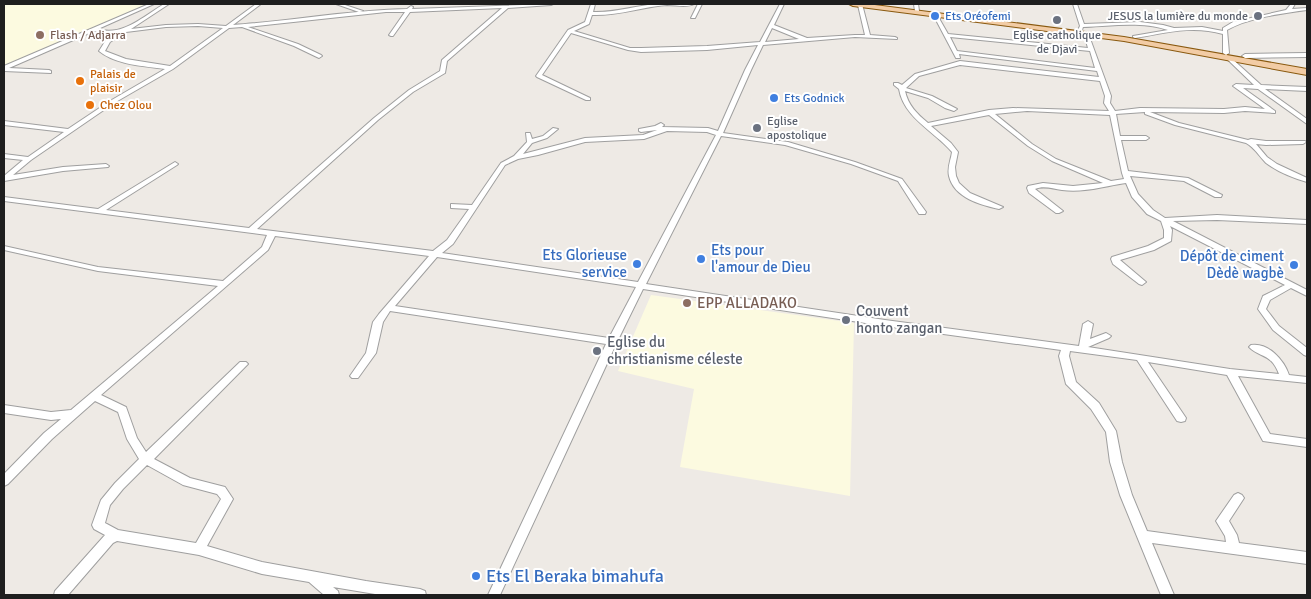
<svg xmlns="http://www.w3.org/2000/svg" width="1311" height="599" font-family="Signika,sans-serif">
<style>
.education{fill:#fcfae0}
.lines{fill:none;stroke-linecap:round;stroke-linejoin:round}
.minor-casing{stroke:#9f9f9f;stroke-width:2}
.primary-casing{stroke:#89590f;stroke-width:2}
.minor{fill:#fff;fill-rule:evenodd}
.primary{fill:#f2cca5;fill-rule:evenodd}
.shop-dot{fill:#3f7fe0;stroke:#fff;stroke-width:2}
.worship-dot{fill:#6b7280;stroke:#fff;stroke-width:2}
.education-dot{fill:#8d6e63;stroke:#fff;stroke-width:2}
.food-dot{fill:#e8710a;stroke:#fff;stroke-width:2}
.labels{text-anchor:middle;stroke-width:4;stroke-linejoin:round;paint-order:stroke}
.far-shop-label{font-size:12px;fill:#366cbe;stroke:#fff;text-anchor:start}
.far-worship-label{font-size:12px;fill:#5b616d;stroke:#fff;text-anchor:end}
.far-education-label{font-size:12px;fill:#785e54;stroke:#fff;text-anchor:start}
.far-food-label{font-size:12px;fill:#c56008;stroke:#fff;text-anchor:start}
.shop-label{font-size:15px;fill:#366cbe;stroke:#fff;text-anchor:end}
.education-label{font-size:15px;fill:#785e54;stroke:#fff;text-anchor:start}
.worship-label{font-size:15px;fill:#5b616d;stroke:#fff;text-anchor:start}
.near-shop-label{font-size:18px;fill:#366cbe;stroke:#fff;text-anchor:start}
</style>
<rect width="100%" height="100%" fill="#eeeae5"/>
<path class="education" d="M4,4h143l-143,62z
M651,295l203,28 -4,173 -170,-29 14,-78 -76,-18z"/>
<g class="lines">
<g class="minor-casing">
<path id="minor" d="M149,4h5l-56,25c24,8 46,-13 66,-25h5l-38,25 35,-4 32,-1 28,2 30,-22h5l-28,21c58,-4 116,-15 174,-16l4,-3 2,1 -1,2 141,-5 -2,1 -43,3 -61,53 -2,12 -32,19 -35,28 -121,109 176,22 14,-11 22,-31 -18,-1v-4l21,1 29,-42 13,-7 13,-14 -1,-9h4l2,6 11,-3 10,-8 5,1 -11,9 -15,5 -9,11 62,-16 58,-3 14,-5 -16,2 -2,-1v-2l16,-3 6,-3 3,2 -2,2 46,1 10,3 27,-61 13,-25 -51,5 -66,2 -13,-2 -57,-17 -29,42 48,23v2h-4l-49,-23 -1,-1 32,-46 17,-8 6,-18h4l-2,8c23,1 43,-7 66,-8 11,-1 23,0 35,0 -7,4 -18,1 -27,1 -25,2 -49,11 -75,10l-3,9 -15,7 56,17h11l66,-2 53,-4 20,-38h4l-10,21 33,13 48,-3h10l-7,-30 4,-1 8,31 25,2 2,1v1l-42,-2 -92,8 -12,25 -28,63 65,9 67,20 47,17 24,33 -1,2h-6l-21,-33 -47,-17 -66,-19 -64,-9 -75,148 239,36 194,26 4,-22 5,-3 5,3 -3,15 16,-6 5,3 -2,2 -21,9 142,22 49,5c-8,-21 -19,-16 -30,-27l2,-2c17,-3 33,15 38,30l18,2v6l-69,-7 32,58 37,5v8l-44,-6 -36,-66 -79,-13 38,56 -1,3 -4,1 -4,-1 -40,-61 -67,-9 -1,5 7,26 23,21 17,28 6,31 10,33 15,36 79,11 -1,-6 -9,-15 18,-26 4,-2 4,2 2,3 -15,23 8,14 2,8 68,9v12l-155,-21 22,52h-13l-41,-100 -10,-33 -4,-30 -15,-23 -25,-25 -7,-28 2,-6 -176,-24 -242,-37 -26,53 -117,253h-12l118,-251 -216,-33 -7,11 -7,31 -18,25h-6l-2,-2 16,-23 7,-31 6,-8 50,-58 -154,-20 -7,14 -167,145 25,12 11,31 9,14 94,-90h6l2,2 -2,2 -92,93 36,19 35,9 8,12 -26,47 55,16 104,19 54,8 5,2 1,4h-45l-48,-8 5,4 1,4h-15l-15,-13 -47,-8 -63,-19 -82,-14 -4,2 -45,52h-14l1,-4 50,-56 -11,-6 -2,-4 9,-25 14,-17 24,-24 -12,-20 -9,-27 -23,-11 -43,38 -44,45 -4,2v-12l40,-41 17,-14 -10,1 -47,-7v-8l47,7 20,-2 147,-124 -120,-15 -94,-21v-4l94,21 125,14 39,-34 5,-12 -263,-34v-4l94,12 77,-47 3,2 -1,1 -71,45 143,18 125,-110 35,-28 31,-19 2,-11 60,-52 -92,4 -17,24h-2l-2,-1 16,-23h-19l-138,15 50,17 23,11 1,1 -3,2 -25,-12 -52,-19 -13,1 -56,41 -59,34 -83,57 -18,15 50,-8 43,-3 3,2 -1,1 -45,4 -59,10v-5l19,-16 -19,-2v-4l24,3 36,-25 -60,-7v-4l64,8 42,-28 55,-32c-21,-3 -49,-4 -66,-18l7,-11 11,-7 -12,1 -11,-3 -85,37 40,2 2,1v2l-47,-2v-5zM198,26l25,2 -53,38 -44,-7 -21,-8 5,-9 16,-10 40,-5zM772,28l27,11 -34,3zM667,131l40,1 9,3 -78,147 -196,-29 11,-9 52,-79 13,-6 20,-4 47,-13 59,-3zM437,257l199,30 -27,51 -214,-32zM147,465l36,20 34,9 4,5 -25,44 -78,-13 -13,-7 5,-18 13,-16z
M336,4h6l21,7 -4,1z
M698,4h4l-7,14h-4z
M914,4h4l1,7h-4z
M1073,4h4l7,20 56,-2 23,3 11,3 28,-1 21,4v-3l10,-6 53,-12 5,-6h4l-3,5 15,-1v2c-23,3 -60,8 -80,20l2,23 -3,2 -3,-2v-19c-31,-9 -57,-1 -88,4l-2,-1v-1l35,-6c-27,-9 -57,-4 -85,-3l-1,3h-4l2,-4z
M936,14l4,1v5l8,14 140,14 -4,-14 4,-1 23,63 -1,7 5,8 25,-3 84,1 21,-2 20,2 -32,-23 3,-2 18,1 -27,-26v-2l2,-1 32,29 46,2v4l-42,-2 42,30v5l-49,-35 -15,-1 32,23v2l-30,-2 -21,2 -74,-1 29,11 69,17 3,-1 15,2h39l1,1 -3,2 -37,1 -10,-1 11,13 10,7 30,14v4c-14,-4 -29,-10 -41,-19 -7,-7 -11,-15 -20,-20l-71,-18 -30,-11v-2l-29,2 4,22h26l3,2 -3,2h-25l7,31 60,7 34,17 -1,2h-6l-31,-16 -54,-5 8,18 15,16 12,8 52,-3 90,5v4l-90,-4 -44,1 134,69v6l-16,-8 -21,12 -4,9 13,17 28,22v8l-3,-1 -31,-25 -15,-21 5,-13 22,-11 -115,-59 2,4 -1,11 -17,9 -34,10 26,22 -4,3 -3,-1 -26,-20 -2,-5 1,-2 36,-11 16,-8v-8l-3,-9 -14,-7 -15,-17 -6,-14c-21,3 -42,10 -64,7 -9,-1 -18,-5 -27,-1l28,22 -4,2h-3l-27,-20 -2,-5 1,-2 15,-3 30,3 30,-3 -51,-22 -24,-15 -39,-31 -58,11 20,17 7,9 -3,15 1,9 3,7 11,10 33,14 -4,2c-18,-4 -45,-11 -50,-33 -2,-9 2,-16 3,-24 -18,-21 -48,-34 -53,-63l-5,-4v-2h4l4,2 13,-11 45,-13 139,16 -2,-6 -138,-17 1,4h-4l-20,-38zM950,37l140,14 5,17 -138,-17zM960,65l140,16 5,15 -1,7 5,8 -96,-3 -24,2 -61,13c-11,-9 -20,-18 -23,-32l23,7 17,10 9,3 3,-2 -25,-13 -26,-8 13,-12zM1027,111l83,4 12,58 2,6 -13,2 -55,-22 -24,-15 -37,-30z
M1307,53v4l-62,1 -3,-2 3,-2z"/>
</g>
<g class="primary-casing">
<path id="primary" d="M849,4h18l257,33 183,32v6l-183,-34 -271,-35z"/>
</g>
<use href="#minor" class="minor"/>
<use href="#primary" class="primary"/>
</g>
<g class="shop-dot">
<circle cx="935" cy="16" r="5"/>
<circle cx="774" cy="98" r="5"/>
<circle cx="701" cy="259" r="5"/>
<circle cx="637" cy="264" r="5"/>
<circle cx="1294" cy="265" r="5"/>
<circle cx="476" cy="576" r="5"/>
</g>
<g class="worship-dot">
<circle cx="1258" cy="16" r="5"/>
<circle cx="1057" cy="20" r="5"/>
<circle cx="757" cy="128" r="5"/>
<circle cx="846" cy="320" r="5"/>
<circle cx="597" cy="351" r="5"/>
</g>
<g class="education-dot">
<circle cx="40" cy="35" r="5"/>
<circle cx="687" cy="303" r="5"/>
</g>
<g class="food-dot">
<circle cx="80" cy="81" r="5"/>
<circle cx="90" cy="105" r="5"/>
</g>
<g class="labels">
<g class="far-shop-label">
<text x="945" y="20">Ets Oréofemi</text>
<text x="784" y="102">Ets Godnick</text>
</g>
<g class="far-worship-label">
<text x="1248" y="20">JESUS la lumière du monde</text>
<text x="1057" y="39" text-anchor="middle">Eglise catholique<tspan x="1057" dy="14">de Djavi</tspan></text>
<text x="767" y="125" text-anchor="start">Eglise<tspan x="767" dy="14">apostolique</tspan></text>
</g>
<g class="far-education-label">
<text x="50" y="39">Flash / Adjarra</text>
</g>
<g class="far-food-label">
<text x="90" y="78">Palais de<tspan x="90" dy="14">plaisir</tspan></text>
<text x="100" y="109">Chez Olou</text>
</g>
<g class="shop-label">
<text x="711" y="255" text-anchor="start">Ets pour<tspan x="711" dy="17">l'amour de Dieu</tspan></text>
<text x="627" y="260">Ets Glorieuse<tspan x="627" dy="17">service</tspan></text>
<text x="1284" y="261">Dépôt de ciment<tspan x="1284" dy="17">Dèdè wagbè</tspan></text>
</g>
<g class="education-label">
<text x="697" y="308">EPP ALLADAKO</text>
</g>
<g class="worship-label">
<text x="856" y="316">Couvent<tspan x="856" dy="17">honto zangan</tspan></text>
<text x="607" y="347">Eglise du<tspan x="607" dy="17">christianisme céleste</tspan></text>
</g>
<g class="near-shop-label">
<text x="486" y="582">Ets El Beraka bimahufa</text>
</g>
</g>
<rect width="1311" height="599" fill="none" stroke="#1e1e1e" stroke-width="10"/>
</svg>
